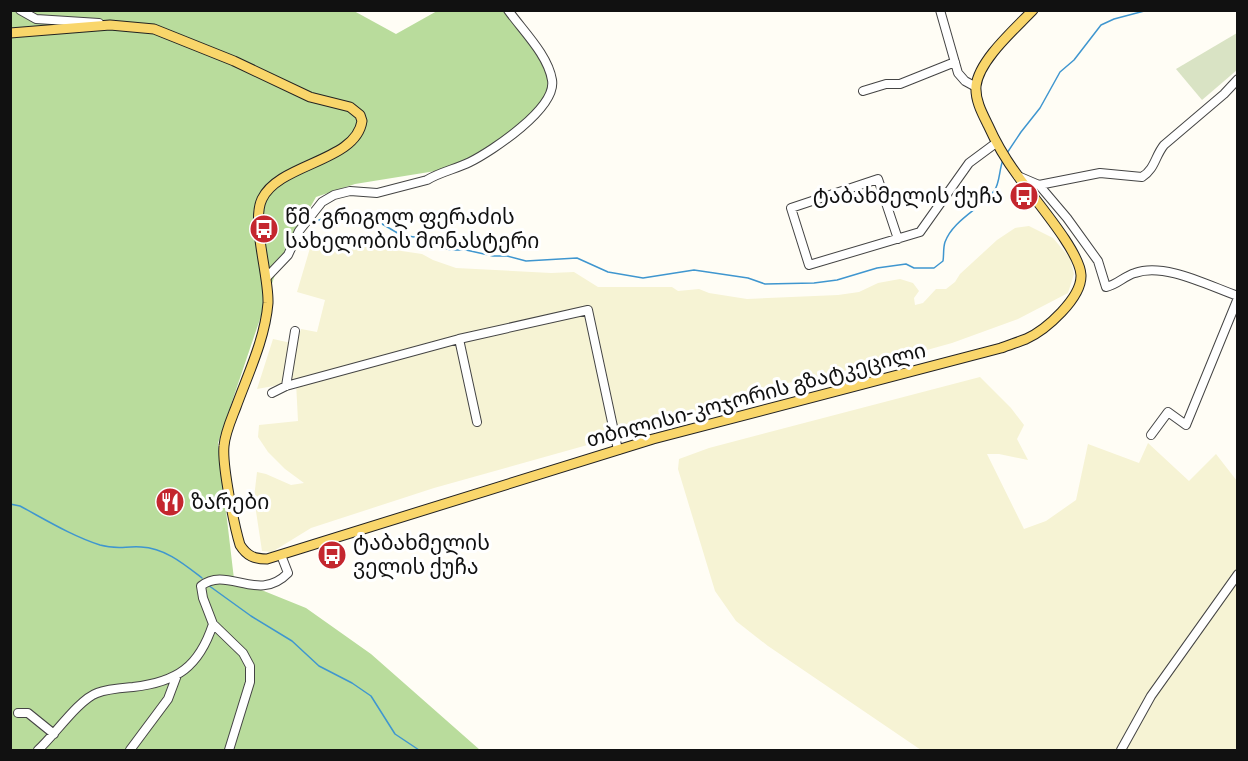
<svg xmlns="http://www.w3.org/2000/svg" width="1248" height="761" font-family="Literata,'Noto Sans Georgian',serif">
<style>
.farmland{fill:#f6f3d4}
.forest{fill:#b9dc9c}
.cemetery{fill:#d9e3c4}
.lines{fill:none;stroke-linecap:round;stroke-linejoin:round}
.stream{stroke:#3f96cf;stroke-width:1.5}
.minor-casing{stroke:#444;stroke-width:10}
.major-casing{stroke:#222;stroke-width:11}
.minor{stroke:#fff;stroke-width:8}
.major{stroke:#f9d66b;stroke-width:9}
.labels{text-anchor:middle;stroke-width:6;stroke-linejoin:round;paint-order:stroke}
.poi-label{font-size:21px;fill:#111;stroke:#fff;text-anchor:start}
.street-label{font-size:21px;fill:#111;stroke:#fff}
</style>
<rect width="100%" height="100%" fill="#fffdf5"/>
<path class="farmland" d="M1029,226l24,12 17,20 4,16 -6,19 -50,26 -66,24 -79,22 -113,24 -62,25 -264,74 -123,40 -39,24 -10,-1 -8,-53 3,-26 9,2 25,11 13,-2 -19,-14 -17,-17 -10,-15 1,-12 39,-4 -2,-39 -39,7 16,-50 23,5 5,-15 16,3 8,-32 -28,-8 16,-54 109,16 11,6 23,8 95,5 23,-1 24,15h74l6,4 21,-2 10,4 38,6 91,-4 21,-3 19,-9 22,-4 13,4 6,8 -5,7 1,7 8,-2 13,-14h10l9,-7 5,-8 37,-34 18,-12z
M980,377l31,31 13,17 -7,14 11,21 -29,-6h-12l37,75 22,-8 30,-21 12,-56 51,19 9,-20 41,38 27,-27 21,27v269h-316l-153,-104 -32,-25 -21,-30 -37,-122 1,-10 30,-11z"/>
<path class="forest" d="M10,11h344l42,23 41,-23h67l33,40 11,20 3,13 -9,22 -44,36 -44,26 -99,16 -39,13 -37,66 -61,180 16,136 72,29 65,46 109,96h-469z"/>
<path class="cemetery" d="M1237,33v37l-35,30 -26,-31z"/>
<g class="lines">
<path class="stream" d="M1007,153l14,-21 19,-24 20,-36 14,-12 27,-35 13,-6 34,-9
M319,220l8,-3 13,1 12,-5 25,8 24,14 20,3 29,12h16l27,6h14l19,5 51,-3 31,14 35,6 51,-8 54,8 17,6 49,-1 23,-3 40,-12 29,-4 8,4h20l9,-7c1,-6 0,-13 2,-19 8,-22 35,-33 49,-51 6,-7 5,-22 9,-31
M10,504l10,2c26,14 52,30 80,39 17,5 25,1 41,2 24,1 43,17 61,31
M208,585l43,31 41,25 27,25 33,17 19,13 24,38 24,16"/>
<g class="minor-casing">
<path id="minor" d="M20,10l16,9 63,4
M940,10l18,63 7,8 11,6
M863,91l23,-7h14l55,-22
M1018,176l21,9 28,33 31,43 8,26c11,-2 18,-11 29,-14 29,-11 74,13 103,23
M1039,185l61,-12 42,4c13,-8 13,-21 22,-32l60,-51 14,-15
M898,239l-20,-60 -87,29 18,57 111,-33 49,-69 27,-20
M267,277l21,-22 11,-24 23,-29 12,-7 16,-4 27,2 50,-13c13,-8 29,-11 43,-18 22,-11 87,-54 82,-82 -4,-25 -29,-49 -44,-70
M286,386l9,-55
M272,393l14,-7 173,-47
M477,422l-18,-83 129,-29 30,140
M1151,435l17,-23 18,13 52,-127
M213,624l30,29 7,13v16l-21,68
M18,713h10l26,21
M38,750c16,-14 40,-50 59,-57 10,-4 25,-5 36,-6 44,-5 66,-20 80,-63l-10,-26 -2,-12c26,-21 57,18 87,-13l-7,-18
M130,750l38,-51 9,-24
M1121,750l30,-54 87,-122"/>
</g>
<g class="major-casing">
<path id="major" d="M10,33l100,-8 44,4 80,32 76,36 40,10 10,8 2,6c-6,41 -83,42 -100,78 -11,23 7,76 6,104 -3,36 -20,71 -32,104 -5,13 -11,26 -12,39 -2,19 10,79 16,99 7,11 14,14 27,14l386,-120 348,-91c8,-3 17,-6 25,-9 20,-9 56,-41 55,-64 -1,-24 -48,-77 -63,-99 -12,-16 -22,-33 -30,-51 -6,-12 -13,-25 -12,-39 3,-26 39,-57 57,-76"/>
</g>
<use href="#minor" class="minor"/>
<use href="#major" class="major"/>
</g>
<defs>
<g id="bus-disc" transform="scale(1.5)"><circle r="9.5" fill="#c4262e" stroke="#fff"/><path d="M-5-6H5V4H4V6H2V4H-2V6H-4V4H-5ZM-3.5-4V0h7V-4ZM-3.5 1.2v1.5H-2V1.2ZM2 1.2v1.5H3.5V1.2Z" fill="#fff"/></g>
<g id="restaurant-disc" transform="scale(1.5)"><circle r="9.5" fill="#c4262e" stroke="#fff"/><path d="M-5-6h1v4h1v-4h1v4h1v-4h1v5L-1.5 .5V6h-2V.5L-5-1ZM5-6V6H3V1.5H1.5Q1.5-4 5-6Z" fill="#fff"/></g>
</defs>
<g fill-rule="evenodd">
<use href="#bus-disc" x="1024" y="196"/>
<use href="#bus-disc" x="264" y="229"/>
<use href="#restaurant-disc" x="170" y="502"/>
<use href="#bus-disc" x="332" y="555"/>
</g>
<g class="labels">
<g class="poi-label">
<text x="1003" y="203" text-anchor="end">ტაბახმელის ქუჩა</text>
<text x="285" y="224">წმ. გრიგოლ ფერაძის<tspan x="285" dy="24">სახელობის მონასტერი</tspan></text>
<text x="191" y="509">ზარები</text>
<text x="353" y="550">ტაბახმელის<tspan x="353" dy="24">ველის ქუჩა</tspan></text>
</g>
<g class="street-label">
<text transform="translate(756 395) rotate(-15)" y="7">თბილისი-კოჯორის გზატკეცილი</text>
</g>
</g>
<rect width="1248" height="761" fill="none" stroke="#111111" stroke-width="24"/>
</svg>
